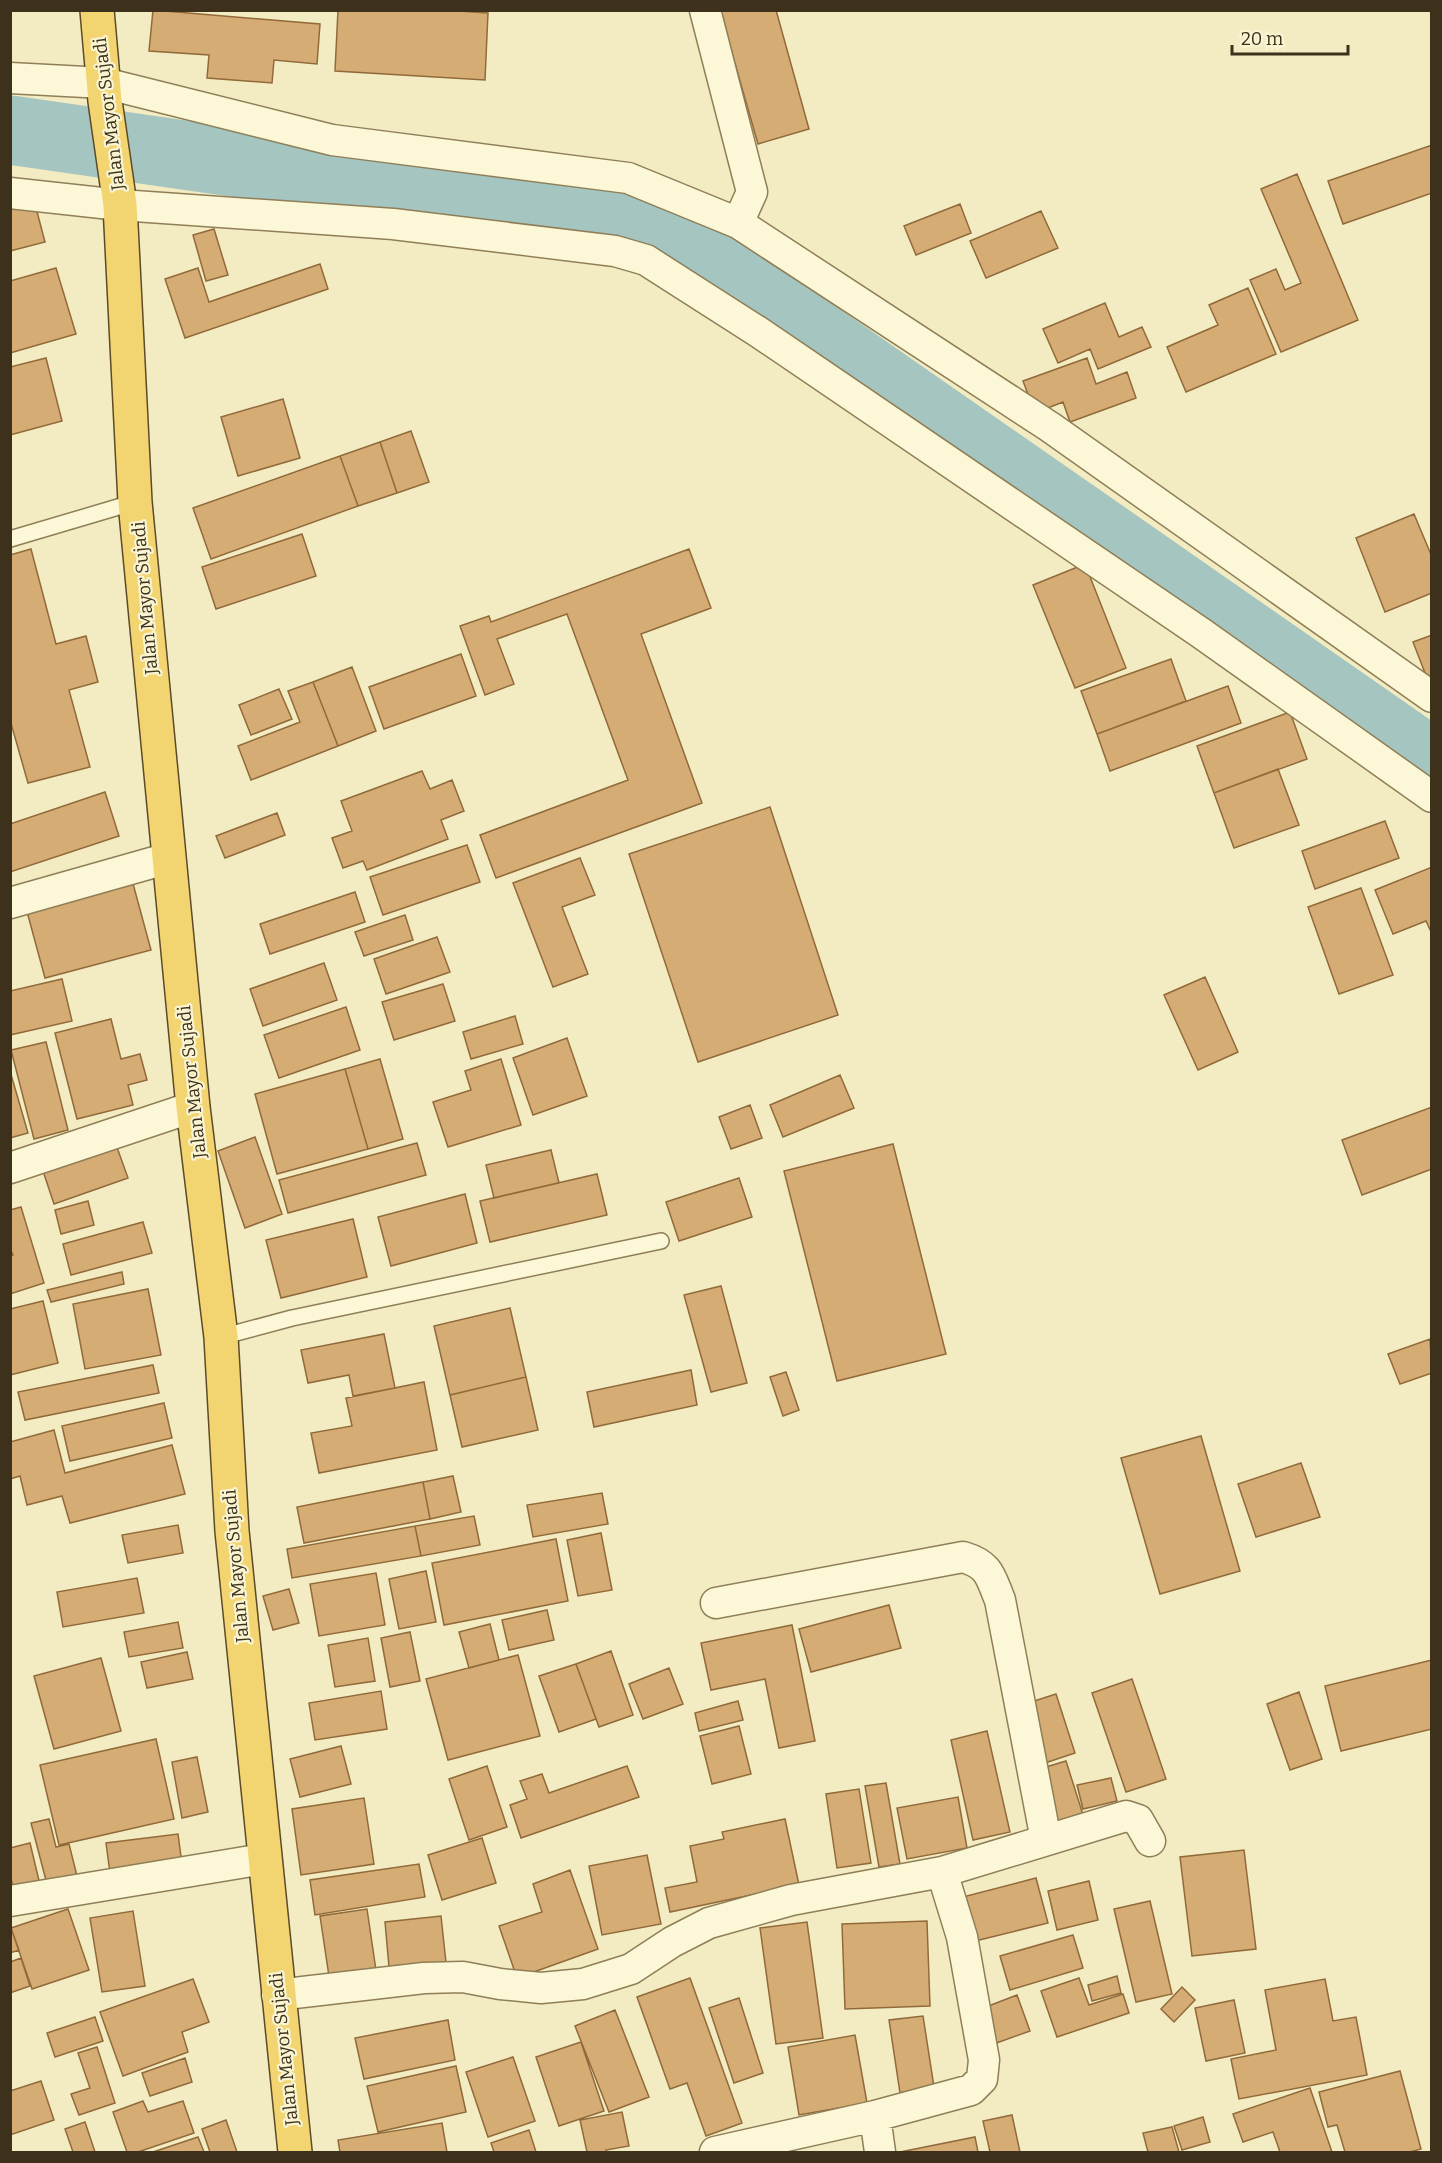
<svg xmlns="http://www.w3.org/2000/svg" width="1442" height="2163" font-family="Bitter,serif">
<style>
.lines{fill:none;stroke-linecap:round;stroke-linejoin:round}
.river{stroke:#a5c5c1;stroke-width:69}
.building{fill:#d5ac74;stroke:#916a3a;stroke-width:1.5}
.service-casing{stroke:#8f7e57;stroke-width:18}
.minor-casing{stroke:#8f7e57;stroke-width:33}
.trunk-casing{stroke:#5c4a2b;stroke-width:36}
.service{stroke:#fcf7d6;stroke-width:15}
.minor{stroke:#fcf7d6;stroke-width:30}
.trunk{stroke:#f2d470;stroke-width:33}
.labels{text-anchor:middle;stroke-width:4.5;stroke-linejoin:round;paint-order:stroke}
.street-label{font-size:18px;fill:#3d311c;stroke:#f9f4d2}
</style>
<rect width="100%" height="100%" fill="#f3ecc2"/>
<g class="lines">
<path class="river" d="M10,130l646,93 776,540"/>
</g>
<path class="building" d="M153,10l167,14 -3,40 -43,-4 -2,23 -65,-5 2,-23 -60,-4z
M338,10h106l44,3 -3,67 -150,-9z
M776,10l33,119 -51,15 -38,-133z
M1432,145v48l-89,31 -15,-43z
M1297,174l61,146 -77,32 -31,-72 26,-11 9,21 16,-7 -40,-94z
M35,204l10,38 -35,9v-41z
M960,204l11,29 -55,22 -12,-29z
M1041,211l17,37 -72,30 -16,-37z
M214,229l14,46 -22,6 -13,-46z
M320,264l8,25 -143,49 -20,-59 33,-11 11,34z
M56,268l20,66 -66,19v-72z
M1248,288l28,66 -90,38 -19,-45 51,-22 -9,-20z
M1105,303l14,34 23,-10 9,20 -53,22 -8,-20 -32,14 -15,-34z
M46,358l16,63 -52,14v-68z
M1087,358l9,26 31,-12 9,26 -66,24 -7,-20 -28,11 -12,-32z
M283,399l17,59 -62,18 -17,-59z
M411,431l18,51 -32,11 -17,-51z
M380,442l17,51 -39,13 -18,-50z
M340,456l18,50 -147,53 -18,-51z
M1414,514l18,43v36l-47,19 -29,-74z
M302,534l14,42 -100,33 -14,-42z
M31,549l25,95 30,-8 12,46 -29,8 21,77 -62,16 -18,-63v-165z
M689,549l22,59 -70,26 61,169 -206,75 -16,-43 148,-55 -61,-166 -70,25 17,45 -29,11 -25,-69 29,-10 2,6z
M1085,564l41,104 -51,20 -42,-103z
M1432,635v50l-2,1 -17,-44z
M461,654l15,42 -92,33 -15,-42z
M1171,659l15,42 -89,33 -16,-43z
M352,667l24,64 -38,15 -25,-64z
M313,682l25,64 -87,34 -13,-34 62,-24 -12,-31z
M1228,686l13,37 -131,48 -13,-37z
M279,689l13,30 -41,16 -12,-30z
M1290,712l17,47 -93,34 -17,-47z
M1278,769l21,56 -65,23 -20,-55z
M422,771l8,18 22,-9 12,31 -23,9 7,19 -81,31 -4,-9 -20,7 -11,-30 20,-7 -11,-30z
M105,792l14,44 -109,36v-48z
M770,807l68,208 -140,47 -69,-208z
M277,813l8,22 -60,23 -9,-22z
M1385,821l14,37 -84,31 -13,-38z
M467,845l13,37 -97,33 -13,-38z
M580,858l15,37 -33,12 26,67 -35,13 -40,-104z
M1432,867v67l-6,-13 -33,13 -18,-44z
M132,880l19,70 -106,28 -19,-70z
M1361,888l32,87 -54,19 -31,-87z
M355,892l10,30 -95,32 -10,-30z
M405,915l8,25 -49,16 -9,-24z
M437,937l13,35 -64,22 -12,-35z
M324,963l13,37 -74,26 -13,-37z
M1205,977l33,75 -40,18 -34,-75z
M62,979l10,42 -62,14v-44z
M443,984l12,37 -61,19 -12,-38z
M346,1007l14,43 -81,28 -15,-43z
M515,1016l8,28 -52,15 -8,-27z
M111,1019l10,40 19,-5 7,26 -19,5 5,20 -56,14 -22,-86z
M567,1038l20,58 -54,19 -20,-57z
M46,1042l22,88 -34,9 -23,-89z
M380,1059l23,80 -35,10 -23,-80z
M501,1059l20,66 -73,22 -15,-45 38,-12 -6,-19z
M345,1069l23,80 -91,25 -22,-80z
M10,1071l18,62 -18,5z
M840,1075l14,33 -71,29 -13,-32z
M750,1105l12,33 -31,11 -12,-32z
M1432,1107v62l-70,26 -20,-55z
M255,1137l27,77 -37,14 -27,-77z
M114,1139l14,39 -74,26 -13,-39z
M417,1143l9,32 -138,38 -9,-33z
M893,1144l53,210 -109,27 -53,-210z
M551,1150l8,33 -65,15 -8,-33z
M597,1174l10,41 -117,27 -10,-41z
M739,1178l13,39 -73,24 -13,-39z
M465,1194l12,49 -86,23 -13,-49z
M88,1201l6,24 -33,9 -6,-24z
M21,1207l23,76 -34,11v-39h3l-3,-7v-38z
M353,1219l14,58 -86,21 -15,-58z
M143,1222l9,31 -81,22 -8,-31z
M122,1272l2,12 -73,18 -4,-12z
M721,1286l26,97 -36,9 -27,-97z
M148,1289l13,66 -76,14 -12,-65z
M43,1301l15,62 -48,12v-66z
M510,1308l16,69 -76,18 -16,-69z
M384,1334l11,54 -42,8 -4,-21 -41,8 -7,-33z
M1430,1339l2,34 -32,11 -12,-30z
M153,1365l6,28 -134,27 -7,-28z
M691,1370l6,35 -103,22 -7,-35z
M786,1372l13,38 -16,6 -13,-39z
M526,1377l12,53 -76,17 -12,-52z
M424,1382l13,68 -118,23 -8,-40 41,-7 -6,-28z
M164,1403l8,35 -102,23 -8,-35z
M54,1430l11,43 107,-28 13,49 -115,29 -8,-27 -35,9 -7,-29 -10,3v-37z
M1201,1436l39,135 -80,23 -39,-136z
M1301,1463l19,54 -64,20 -18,-53z
M453,1476l8,36 -31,7 -7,-37z
M423,1482l7,37 -126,24 -7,-36z
M602,1493l6,31 -75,13 -6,-32z
M474,1516l6,29 -59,11 -6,-30z
M178,1525l5,28 -55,10 -6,-28z
M415,1526l6,30 -129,22 -5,-29z
M601,1533l11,57 -34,6 -11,-56z
M556,1539l12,62 -124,24 -12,-62z
M426,1571l10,51 -37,7 -10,-50z
M376,1573l9,52 -66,11 -9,-52z
M137,1578l7,35 -81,14 -6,-35z
M289,1589l10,34 -26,7 -10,-34z
M889,1605l12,43 -90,24 -12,-43z
M547,1610l7,30 -45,10 -7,-30z
M178,1622l5,26 -54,9 -5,-25z
M490,1624l9,36 -30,8 -10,-36z
M792,1625l23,116 -36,7 -14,-69 -54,11 -10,-47z
M410,1632l10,49 -30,6 -9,-49z
M368,1638l7,43 -40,6 -7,-42z
M611,1651l22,64 -34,12 -23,-63z
M187,1652l6,27 -46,9 -6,-26z
M518,1655l22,81 -92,24 -22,-81z
M101,1658l20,73 -67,18 -20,-73z
M1432,1660v69l-91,22 -16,-65z
M576,1664l20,55 -37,13 -20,-56z
M669,1668l14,36 -40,15 -14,-35z
M1132,1679l34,100 -40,13 -34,-99z
M381,1691l6,38 -72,11 -6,-37z
M1299,1692l23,67 -32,11 -23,-66z
M1056,1694l19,59 -30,10 -20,-59z
M738,1701l5,19 -44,11 -4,-18z
M739,1726l12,48 -39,10 -12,-48z
M987,1731l23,101 -37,8 -22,-100z
M156,1739l18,80 -115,26 -19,-80z
M341,1746l10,38 -51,13 -10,-38z
M197,1757l11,55 -26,6 -10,-56z
M1066,1761l19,60 -30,10 -19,-61z
M487,1766l20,61 -38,13 -20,-61z
M627,1766l12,31 -118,41 -11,-33 17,-6 -7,-18 22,-7 7,19z
M1111,1778l6,23 -34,8 -6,-24z
M886,1783l14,81 -21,3 -14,-81z
M859,1789l12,74 -34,5 -11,-74z
M958,1797l9,51 -60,11 -10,-51z
M364,1798l10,66 -73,11 -9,-66z
M49,1819l7,28 13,-3 9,36 -30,8 -17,-65z
M785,1819l14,66 -129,27 -5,-24 32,-6 -7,-36 34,-7 -2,-7z
M178,1834l4,30 -72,9 -4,-30z
M482,1838l14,45 -54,17 -14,-45z
M30,1843l11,46 -26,6 -5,-20v-27z
M1244,1850l12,99 -64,7 -12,-99z
M647,1855l14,69 -59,11 -13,-69z
M419,1864l6,33 -110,18 -5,-35z
M570,1870l28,79 -81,29 -18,-52 43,-14 -9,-28z
M1036,1878l12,45 -77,19 -12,-44z
M1089,1881l9,39 -41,10 -9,-39z
M1150,1901l22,93 -36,8 -22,-93z
M68,1909l21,61 -57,19 -21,-61z
M367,1909l10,68 -47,6 -10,-67z
M133,1911l12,75 -43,6 -12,-74z
M441,1916l6,56 -57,6 -5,-56z
M927,1921l3,85 -85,3 -3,-85z
M807,1922l16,116 -47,6 -16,-116z
M11,1928l8,22 -9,3v-24z
M1073,1935l10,33 -73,22 -10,-34z
M21,1958l9,28 -20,7v-31z
M1117,1976l4,17 -29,8 -4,-16z
M690,1978l52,145 -36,13 -19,-53 -17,6 -33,-92z
M1079,1978l10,27 34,-11 6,19 -72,24 -16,-46z
M193,1979l16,43 -27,10 6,20 -65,24 -23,-64z
M1325,1979l8,42 23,-4 11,58 -128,24 -8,-40 45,-9 -11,-60z
M1182,1987l13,13 -21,22 -13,-13z
M1017,1995l13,36 -39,14 -13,-35z
M739,1998l24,75 -29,10 -25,-75z
M1234,2000l11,53 -39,8 -11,-53z
M615,2010l34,87 -40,15 -34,-86z
M923,2016l11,71 -34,6 -11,-73z
M95,2017l8,24 -48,16 -8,-24z
M448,2020l7,40 -91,19 -9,-41z
M855,2035l12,68 -68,12 -11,-68z
M581,2042l23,69 -45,15 -23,-69z
M97,2047l18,56 -36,12 -8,-21 19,-6 -12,-35z
M513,2057l22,64 -47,16 -22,-65z
M185,2058l7,24 -42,14 -8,-23z
M456,2066l10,46 -88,20 -11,-46z
M1400,2071l21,78 -11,3h-65l-8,-27 -9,2 -9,-35z
M41,2081l13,39 -44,15v-44z
M1310,2088l22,64h-52l-7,-20 -30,10 -10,-28z
M143,2101l5,11 35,-11 11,32 -56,19h-11l-14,-40z
M622,2112l7,34 -23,4 1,2h-20l-7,-32z
M1012,2115l8,37h-30l-7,-31z
M1203,2117l7,25 -28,8 -8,-24z
M226,2120l11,32h-27l-8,-23z
M85,2122l10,30h-22l-8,-23z
M442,2123l5,29h-107l-2,-12z
M1172,2127l7,25h-31l-5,-19z
M529,2130l7,22h-42l-3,-9z
M198,2137l6,15h-51z
M975,2137l3,15h-78z"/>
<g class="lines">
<g class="service-casing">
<path id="service" d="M10,539l125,-37
M221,1337l71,-19 369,-77"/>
</g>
<g class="minor-casing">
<path id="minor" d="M705,10l47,182 -14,31
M10,78l94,5 228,57 296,38 110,45 312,204 382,270
M10,193l110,12 273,19 222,27 31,9 111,71 444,302 231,164
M10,903l159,-45
M10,1168l183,-61
M716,1603l247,-46c27,8 27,19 37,43l46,240
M942,1872l184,-56 12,4 12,21
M10,1901l254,-42
M277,1995l147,-17 39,-1 37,7 41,4 42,-4 48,-15 41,-27 37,-19 82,-23 151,-28 20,65 22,123 -2,19 -11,11 -96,26
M715,2152l160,-36 5,36"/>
</g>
<g class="trunk-casing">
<path id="trunk" d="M97,10l8,91 15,104 15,297 58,605 28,230 11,194 63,621"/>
</g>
<use href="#service" class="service"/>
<use href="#minor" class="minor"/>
<use href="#trunk" class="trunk"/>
</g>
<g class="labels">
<g class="street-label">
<text transform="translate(109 114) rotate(-97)" y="6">Jalan Mayor Sujadi</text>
<text transform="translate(145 598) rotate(-95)" y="6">Jalan Mayor Sujadi</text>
<text transform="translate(192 1082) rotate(-96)" y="6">Jalan Mayor Sujadi</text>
<text transform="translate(236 1566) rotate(-95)" y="6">Jalan Mayor Sujadi</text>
<text transform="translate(284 2049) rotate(-96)" y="6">Jalan Mayor Sujadi</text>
</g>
</g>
<rect width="1442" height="2163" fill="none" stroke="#3d311c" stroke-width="24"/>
<path d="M1232 45v9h116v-9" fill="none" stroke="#3d311c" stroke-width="3"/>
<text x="1241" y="45" font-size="18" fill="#3d311c" stroke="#f9f4d2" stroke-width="4.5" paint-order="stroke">20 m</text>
</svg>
